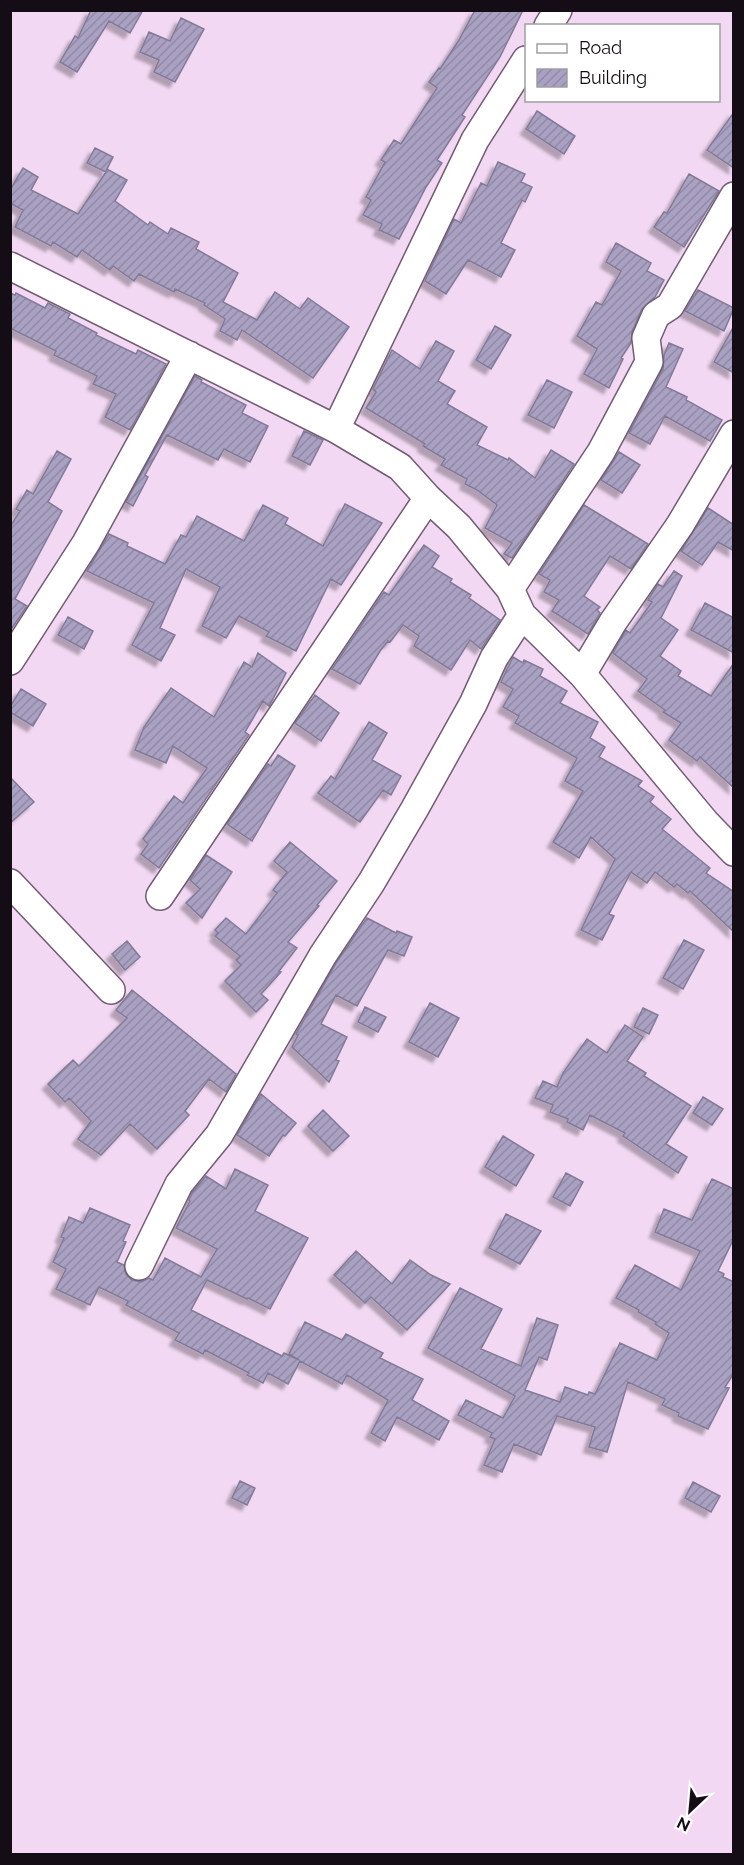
<svg xmlns="http://www.w3.org/2000/svg" width="744" height="1865" font-family="Raleway,sans-serif">
<style>
.building{fill:url(#building-hatch);stroke:#817a98;stroke-width:1.5;filter:url(#shadow)}
.lines{fill:none;stroke-linecap:round;stroke-linejoin:round}
.minor-casing{stroke:#725b73;stroke-width:30}
.minor{stroke:#fff;stroke-width:27}
</style>
<defs>
<pattern id="building-hatch" width="6" height="6" patternUnits="userSpaceOnUse" patternTransform="scale(1.5)"><rect width="6" height="6" fill="#a9a1c1"/><path d="M-1 1l2-2M0 6l6-6M5 7l2-2" fill="none" stroke="#9189a5"/></pattern>
<filter id="shadow"><feDropShadow dx="-5.5" dy="5.5" stdDeviation="1.5" flood-color="#0004"/></filter>
</defs>
<rect width="100%" height="100%" fill="#f2d8f3"/>
<path class="building" d="M91,10h52l-13,23 -21,-12 -32,51 -17,-10 15,-26 3,2z
M475,10h48l-23,47 -38,58 3,2 -28,43 5,3 -16,24 -27,52 -20,-9 3,-6 -19,-9 8,-15 -5,-3 19,-35 -4,-2 13,-20 7,4 36,-56 -8,-6 10,-14 1,1 19,-29z
M181,18l23,11 -29,53 -21,-10 5,-12 -19,-8 9,-20 21,9z
M537,111l38,25 -11,18 -38,-25z
M734,112v56l-27,-18z
M95,148l18,9 -7,14 1,-2 20,11 -12,21 33,24 2,-3 18,12 3,-6 28,14 -3,7 42,24 -15,29 34,18 18,-28 25,17 8,-11 41,29 -36,51 -71,-48 -5,10 -17,-9 5,-12 -21,-14 1,-2 -30,-14 -1,3 -35,-18 -5,7 -21,-15 -3,4 -28,-20 -5,7 -24,-15 -2,4 -36,-19 8,-17 -13,-7v-13l13,-22 15,9 -7,13 47,24 28,-42 -19,-9z
M498,162l27,12 -4,8 11,5 -7,15 -3,-2 -21,43 14,7 -14,27 -33,-17 -22,34 -21,-13 29,-62 7,4 20,-40 6,3z
M689,174l30,17 -35,56 -30,-20 10,-15 3,1z
M616,243l35,20 -4,8 17,9 -9,17 -13,12 -10,23 -1,11 -10,15 2,1 -14,29 -25,-14 13,-25 -20,-13 19,-34 6,3 19,-34 -15,-9z
M698,290l36,18 -10,23 -39,-20z
M10,293l5,2 1,-2 29,15 3,-5 22,11 -2,4 29,15 -1,2 40,19 2,-4 28,14 -36,66 -25,-13 11,-23 -23,-10 4,-8 -43,-21 2,-4 -46,-23z
M495,326l16,9 -20,34 -15,-9z
M734,326v47l-20,-11z
M436,341l18,10 -16,30 17,10 -8,13 40,23 -10,18 31,15 1,-2 26,20 16,-28 23,14 -62,94 -8,-4 8,-11 -27,-15 12,-23 -20,-15 -12,-6 2,-5 -26,-14 4,-6 -22,-13 2,-2 -59,-36 10,-16 -3,-3 19,-39 28,19z
M669,343l14,6 -17,38 21,10 -1,3 36,20 -12,21 -45,-25 -15,28 -21,-11 34,-64 1,-14z
M195,376l7,4 -1,2 45,23 -4,8 26,13 -18,36 -26,-13 -6,11 -51,-25 -22,40 3,2 -15,29 -7,-4z
M547,380l25,12 -18,36 -26,-13z
M304,431l19,9 -13,25 -18,-9z
M57,451l14,8 -23,43 14,9 -47,88 12,7 -17,25v-104l10,-16 -4,-2 11,-19 6,4z
M619,452l21,13 -18,28 -21,-13z
M345,504l37,19 -41,62 -10,-6 -35,72 -30,-15 3,-4 -30,-16 -13,22 -24,-12 18,-39 -34,-18 -26,59 15,7 -14,26 -29,-16 22,-42 -67,-32 22,-37 19,9 -1,3 38,18 16,-29 5,2 11,-21 47,25 19,-36 25,13 -3,6 38,22z
M584,505l64,39 -17,25 -21,-13 -26,40 16,11 -3,3 3,3 -12,21 -36,-23 7,-11 -15,-8 6,-12 -11,-6z
M708,508l26,17v26l-16,-9 -16,23 -21,-14z
M424,545l15,11 -7,11 20,12 -2,3 21,13 -2,3 31,22 -19,29 -11,-9 -19,30 -37,-24 5,-10 -16,-11 -13,17 -2,-1 -8,10 -20,33 -28,-15 52,-77 5,3z
M674,571l8,5 -21,42 17,12 -18,26 21,15 -3,5 33,20 23,-33v125l-34,-31 -3,4 -28,-21 12,-17 -18,-11 2,-2 -27,-19 9,-12 -34,-26 13,-23 4,3 22,-31 -4,-2 10,-16 5,3z
M705,603l29,15v35l-43,-23z
M68,617l25,14 -9,18 -26,-14z
M258,653l28,20 -13,26 -4,7 -6,-5 -18,31 4,3 -90,133 -18,-14 7,-10 -5,-5 31,-43 9,7 24,-35 -34,-22 -7,17 -31,-13 9,-23 27,-39 43,29 30,-55 8,5z
M513,657l10,6 1,-3 19,9 -3,7 27,15 -7,12 38,19 -8,16 15,9 -6,10 43,24 -4,5 16,11 -4,5 21,17 -9,10 48,39 -4,5 28,19v40l-44,-41 -2,2 -11,-9 -3,3 -19,-15 -8,11 -16,-11 -22,42 5,2 -12,24 -21,-10 34,-71 -24,-22 -12,21 -26,-16 30,-51 -18,-10 12,-23 -62,-35 4,-7 -16,-9 10,-18 -12,-7z
M21,689l25,15 -13,22 -23,-14v-5z
M315,695l24,18 -18,28 -26,-18z
M369,722l18,11 -15,27 29,16 -10,19 -8,-5 -23,32 -42,-29 13,-17 4,3z
M278,755l17,11 -43,75 -25,-17 41,-60 3,2z
M10,777l24,25 -24,21z
M290,842l47,39 -20,24 2,1 -31,36 9,6 -18,23 2,1 -20,22 7,6 -12,12 -31,-31 16,-16 -5,-5 4,-4 -25,-20 3,-3 -3,-3 11,-12 20,16 31,-41 -4,-3 14,-18 -13,-11z
M206,855l26,17 -30,46 -16,-15 14,-14 -10,-9z
M367,918l29,15 1,-2 15,6 -8,19 -16,-6 -31,56 -21,-11 -15,29 26,13 -11,23 3,1 -10,21 -37,-35 6,-12 -2,-1 40,-71z
M684,940l20,10 -21,39 -20,-11z
M127,941l13,16 -15,13 -13,-16z
M132,990l104,84 -10,18 -17,-13 -24,32 4,4 -32,34 -27,-25 -29,31 -23,-16 13,-18 -22,-23 -4,4 -17,-18 25,-24 6,6 48,-48 -11,-8z
M430,1003l29,15 -21,39 -29,-15z
M365,1007l21,10 -8,15 -20,-10z
M643,1008l15,7 -9,19 -15,-7z
M625,1025l18,12 -16,24 19,12 -2,3 47,30 -25,38 21,13 -9,16 -55,-37 2,-3 -35,-18 -7,15 -16,-8 1,-3 -18,-7 3,-7 -18,-7 8,-17 14,6 6,-14 24,-34 20,14z
M261,1094l35,29 -11,13 -2,-1 -14,21 -32,-21z
M703,1097l20,12 -11,16 -19,-12z
M323,1110l26,26 -16,15 -25,-25z
M503,1136l31,19 -18,31 -31,-19z
M235,1169l33,16 -13,26 53,27 -38,71 -22,-11 -1,1 -40,-19 -16,30 91,46 2,-3 15,7 -10,-6 16,-32 37,18 4,-6 37,19 -3,5 43,21 -11,21 37,21 -10,19 -42,-23 -12,24 -14,-8 17,-33 -41,-25 -5,9 -42,-23 -12,23 -20,-11 -5,10 -16,-8 2,-2 -44,-23 -2,4 -28,-14 4,-7 -53,-28 2,-4 -29,-14 -9,18 -34,-16 10,-20 -13,-7 11,-24 -3,-1 8,-20 14,6 7,-15 40,17 -7,16 3,1 -9,20 7,3 2,9 6,6 9,2 8,-4 4,2 12,-22 36,19 16,-28 -41,-21 14,-27 -1,-1 3,-7 14,-17 20,13z
M566,1173l17,9 -13,24 -17,-9z
M712,1179l22,10v49l-16,33 6,3 -1,3 11,5v91l-9,14 4,1 -21,41 -30,-13 1,-3 -17,-8 3,-6 -37,-17 -21,70 -18,-5 6,-20 -38,-11 -16,39 -27,-11 -12,28 -18,-7 11,-26 -5,-2 2,-4 -34,-18 8,-15 37,18 12,-22 -87,-48 32,-60 42,21 -21,40 40,17 16,-48 21,7 -11,35 -8,-3 -14,33 35,12 5,-15 23,8 1,-3 6,2 25,-51 37,17 12,-27 -14,-9 1,-2 -18,-10 1,-2 -23,-12 19,-33 46,25 19,-39 -45,-19 9,-23 28,11z
M506,1214l35,17 -21,33 -31,-16z
M356,1251l36,33 18,-24 21,15 19,9 -43,46 -36,-33 -6,6 -31,-28z
M240,1481l15,7 -8,17 -15,-7z
M693,1482l27,14 -9,16 -26,-14z"/>
<g class="lines">
<g class="minor-casing">
<path id="minor" d="M548,26l10,-16
M10,266l326,163 64,38 28,31 31,29 51,62 12,26 60,59 124,149 28,29
M336,429l139,-289 51,-80
M510,589l91,-137 48,-90 -3,-24 10,-23 14,-9 64,-110
M10,661l76,-118 103,-188
M582,674l31,-52 67,-97 54,-91
M10,883l101,107
M160,896l268,-398
M139,1266l40,-82 40,-49 104,-180 48,-72 43,-73 59,-106 21,-46 28,-43"/>
</g>
<use href="#minor" class="minor"/>
</g>
<rect width="744" height="1865" fill="none" stroke="#150d16" stroke-width="24"/>
<rect x="525" y="24" width="195" height="78" fill="#ffffff" stroke="#a19ea2" stroke-width="1.5"/>
<rect x="537" y="44" width="30" height="9" fill="#ffffff" stroke="#a19ea2" stroke-width="1.5"/>
<text x="579" y="54" font-size="18" fill="#150d16">Road</text>
<rect x="537" y="69" width="30" height="18" fill="url(#building-hatch)" stroke="#a19ea2" stroke-width="1.5"/>
<text x="579" y="84" font-size="18" fill="#150d16">Building</text>
<g transform="translate(690 1811) rotate(206)" stroke="#ffffff" stroke-width="4.5" paint-order="stroke">
<path d="M0-4.5L10 22L0 15L-10 22Z" fill="#150d16"/>
<text y="-9" font-size="16" font-weight="bold" text-anchor="middle" fill="#150d16">N</text>
</g>
</svg>
